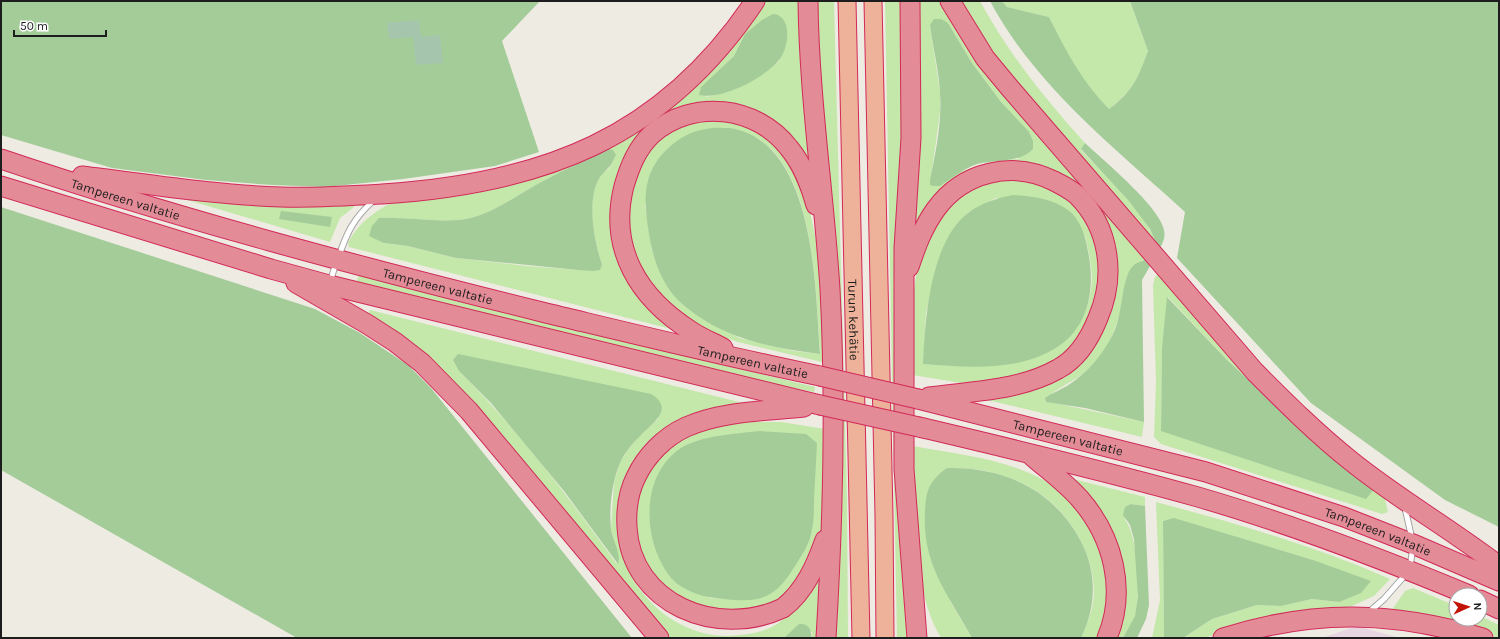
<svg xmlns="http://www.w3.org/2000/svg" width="1500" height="639" font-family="Karla,sans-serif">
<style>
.industrial{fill:#e7d5e2}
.grass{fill:#c4e7aa;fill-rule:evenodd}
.forest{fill:#a4cc99}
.cemetery{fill:#a5c6ac}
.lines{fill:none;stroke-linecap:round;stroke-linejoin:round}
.service-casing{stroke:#a4a4a4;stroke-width:7}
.trunk-casing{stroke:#d22958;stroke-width:19}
.motorway-casing{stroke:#d22958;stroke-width:21}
.service{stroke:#fff;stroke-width:5}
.trunk{stroke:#eeb29a;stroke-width:17}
.motorway{stroke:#e38c97;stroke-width:19}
.motorway-bridge-casing{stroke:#d22958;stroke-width:21;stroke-linecap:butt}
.motorway-bridge{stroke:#e38c97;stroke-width:19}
.labels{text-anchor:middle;stroke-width:4;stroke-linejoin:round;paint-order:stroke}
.street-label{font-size:13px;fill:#1d1d1d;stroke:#fff}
</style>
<rect width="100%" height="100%" fill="#eeebe3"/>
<path class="industrial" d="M1357,626l43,12h-78z"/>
<path class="grass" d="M760,1h41l14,177 -14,-29 -6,-8 -24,-21h-112l-46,106 66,105 -330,-84 -1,-4c9,-18 22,-28 39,-38l235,-68zM734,56l46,4c-23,21 -44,31 -74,37l6,-20zM608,149l7,6c-1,4 -3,8 -5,12 -3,4 -8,6 -11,11 -13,22 -5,63 3,86l-24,6 -51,-4 -71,-8 -48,-12 -24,-3 -5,-25c27,-1 54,4 80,2 32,-3 58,-26 86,-40 20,-11 42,-20 63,-31z
M814,1h20l13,498 1,139h-15z
M885,1h19l5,637h-12z
M918,1h26l201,259 -13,7c-10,38 -15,79 -47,105 -10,9 -35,19 -40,29l99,21 -2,15 -167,-40h16l109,-62 2,-119 -97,-53 -90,69 6,-98v-79zM948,23l24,40 29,39 18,57c-35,0 -57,13 -89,26l10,-73v-20l-10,-67z
M960,1h20c28,52 65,98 105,142l-4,7c24,26 62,58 74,91l-164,-189z
M1002,1h128l18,50c-10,28 -15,39 -39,58l-20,-20 -20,-31 -20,-41 -42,-10z
M724,118l40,15 28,32 18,47 6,28 6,48v74l-84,-20 -38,-13 -32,-23 -26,-33 -12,-33 -3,-41 17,-45 29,-27zM756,137c6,5 14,10 19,16 40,48 41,141 45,201l-26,-3 -54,-13 -38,-20 -23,-18 -27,-50 -7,-45z
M1003,180h15l24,4 26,14 15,15 16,37 -2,59 -29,44 -39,22 -52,7 -15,1 -50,-8 1,-78 5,-34 9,-25 26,-36 22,-16zM996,198l89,38c3,14 7,29 7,43 -5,91 -101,90 -169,85l3,-51 10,-44 32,-56z
M157,191l196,13 1,3 -14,11 -10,24z
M1159,273l225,222 4,17 -6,2 -221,-70 -7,-7 2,-56 -3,-96 2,-8zM1168,297l59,63 84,78 -150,-7 1,-84z
M359,275l117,31 339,81 -1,5 -97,-20 -361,-89z
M370,310l377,94c-33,4 -58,8 -86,27 -21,14 -32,36 -38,59 -3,13 -7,26 -6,39 5,57 53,107 111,107 16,-1 36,-3 49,-12 21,-14 33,-39 48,-59l-5,73h-9l1,-6 -23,2 -5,4h-116l-109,-130 -192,-192zM459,371l200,47 -19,17 -13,16 -7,11 -6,20 -3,47 8,33 -3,1c-48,-67 -98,-133 -157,-192z
M754,422h27l44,7 -3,99 -5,20 -8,17 -31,39 -38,14 -75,-24 -23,-33 -9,-48 15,-43 21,-22 17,-12 16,-6 31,-7zM658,553l91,47 -38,-2 -38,-18z
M913,446c82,15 163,18 189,113 8,27 8,54 -6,79h-15c6,-14 12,-28 13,-44 0,-15 -3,-29 -9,-44 -23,-56 -78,-84 -137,-82l2,133 22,37h-31c-31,-53 -25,-131 -28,-192z
M1073,479l72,18v9l-14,-2 -6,16c13,14 16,78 10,96 -3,8 -8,15 -12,22h-8l9,-42z
M1156,502c79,21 159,44 234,77l-16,17 -22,10 -111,19 -36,13h-22l29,-19 45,-14 24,1 31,-7 27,3 -26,-42 -139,-41 -11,2 1,117h-12l8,-38z
M1413,588l43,18v13h24v-3l19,9v13l-55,-17 -53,-10 14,-20z"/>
<path class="forest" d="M1,1h539l-38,40 37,111 -44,14 -92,13 -78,8 -53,-2 -66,-5 -94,-12 -111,-33z
M990,1h12l5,6 42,10c17,34 33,65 60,92 24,-18 29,-31 39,-58l-18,-50h369v526l-54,-27 -134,-97 -134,-145 8,-46c-70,-64 -150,-126 -195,-211z
M773,14c20,1 16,35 6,46 -15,18 -56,40 -80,35l2,-8 33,-31 11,-22 17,-14z
M934,19h7l7,4 24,40 29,39 28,30 4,9v8c-15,16 -42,9 -61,17 -11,5 -22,13 -32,20h-6l-4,-1v-5c6,-29 12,-58 10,-87 -1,-22 -7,-45 -10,-68z
M730,128c86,14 85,160 90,226 -51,-6 -103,-17 -142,-54 -17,-17 -25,-42 -29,-66 -6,-36 -7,-65 24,-90 10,-8 20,-13 33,-15 8,-2 16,-1 24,-1z
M1085,143c18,17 75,64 79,87 2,8 -2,14 -5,20l-9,-21 -21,-28 -48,-52z
M608,149l5,1 3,5c-3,5 -4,10 -8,13 -2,3 -6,6 -8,9 -14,21 -6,65 2,87l-2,6 -7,1 -15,-1 -122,-12 -48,-12 -24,-3 -15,-7 3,-10 7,-8c27,-1 54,4 80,2 32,-3 58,-26 86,-40 20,-11 42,-20 63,-31z
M1013,195c19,1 38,3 55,15 11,8 17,24 19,37 9,37 4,81 -33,102 -38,23 -89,18 -131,15 2,-44 7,-122 45,-151 13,-10 29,-15 45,-18z
M1,207l314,102 45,24 48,32 23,23 201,250h-335l-296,-168z
M281,211l51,6 -2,10 -51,-8z
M1145,260l5,6 -8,14 2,142 -59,-14 -39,-6 -1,-4c7,-5 15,-8 22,-12 20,-13 35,-30 46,-52 10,-18 8,-54 19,-67 3,-4 8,-5 13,-7z
M1167,297l60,63 84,78 63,51 -8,10 -205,-68 1,-84z
M458,354l193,40c25,15 0,30 -11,42 -7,7 -16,17 -20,27 -8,18 -11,45 -9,66 1,10 11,26 7,35l-54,-73 -73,-88 -32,-32 -6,-11z
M760,431l46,3 11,9c-1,19 -2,38 -3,57 0,11 0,23 -3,34 -2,11 -10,22 -16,32 -23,37 -38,37 -79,32 -14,-1 -34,-8 -44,-19 -29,-34 -33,-100 6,-129 21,-15 57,-16 82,-19z
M947,468c60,-2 114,26 138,82 12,30 10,59 -4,88h-109c-24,-44 -50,-73 -47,-126 1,-22 4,-31 22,-44z
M1131,504l14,2 4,99 -3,14 -9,19h-14l12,-22 3,-19 -4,-58 -4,-14 -7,-10 2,-8z
M1174,518l139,42 58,21 -10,12 -22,9 -27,-3 -31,7 -24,-1 -45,14 -29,19h-19l-1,-117z
M799,624c9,-1 13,5 12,14h-27z"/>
<path class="cemetery" d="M419,20l2,17 19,-2 3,28 -27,2 -3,-28 -24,2 -2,-16z"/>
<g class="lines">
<g class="service-casing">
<path id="service" d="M339,256c8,-24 15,-38 34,-55
M330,282l6,-19
M1405,508l7,31
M1410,567l3,-20
M1369,612l15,-13 22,-25"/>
</g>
<g class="trunk-casing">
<g id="trunk">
<path id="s1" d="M847,1l14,637"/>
<path d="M873,1l11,515 1,122"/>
</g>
</g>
<g class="motorway-casing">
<g id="motorway">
<path d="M808,1c1,96 16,192 22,288 6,116 3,233 -4,349"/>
<path d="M910,1l1,137 -7,110v221l13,169"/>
<path d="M950,1l35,57 24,29 246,285c31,31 62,62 96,89 47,38 100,68 148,105"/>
<path id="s2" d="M1,159c178,60 359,108 541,153 92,22 185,45 278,64"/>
<path d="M82,176c66,8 133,19 199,21 34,1 67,-1 101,-3 159,-10 281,-55 373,-193"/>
<path d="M1,186l270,83 58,16 491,120"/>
<path d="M909,267c7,-21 14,-40 27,-58 27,-37 76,-49 118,-28 8,4 16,8 23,14 33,33 39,81 21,123 -8,20 -21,41 -40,51 -39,22 -86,22 -129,28"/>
<path d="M296,283l71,41 28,18 27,21 47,48 190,227"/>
<path d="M723,348c-11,-6 -22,-10 -32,-17 -52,-33 -83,-82 -67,-145 6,-20 13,-38 28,-52 41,-36 105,-28 137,14 14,17 21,36 27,57"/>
<path id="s3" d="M918,399l288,73 138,45 69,27 86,37"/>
<path d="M804,407c-38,4 -82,4 -118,20 -22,10 -40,29 -50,50 -8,16 -10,33 -9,50 4,77 90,112 156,81 22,-17 33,-43 42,-68"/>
<path d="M919,427c93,22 187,44 279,70 93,27 182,61 271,98"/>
<path d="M1032,456c16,14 34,27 48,43 33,38 47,91 27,139"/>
<path d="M1480,600l19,9"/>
<path d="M1223,638c91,-29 169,-27 260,0"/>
</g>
</g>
<use href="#service" class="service"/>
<use href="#trunk" class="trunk"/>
<use href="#motorway" class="motorway"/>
<g class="motorway-bridge-casing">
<path id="motorway-bridge" d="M820,376l98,23
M820,405l99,22"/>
</g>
<use href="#motorway-bridge" class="motorway-bridge"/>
</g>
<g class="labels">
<g class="street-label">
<text dy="5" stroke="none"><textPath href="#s2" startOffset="131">Tampereen valtatie</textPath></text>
<text dy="5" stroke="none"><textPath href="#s2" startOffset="455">Tampereen valtatie</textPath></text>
<text dy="5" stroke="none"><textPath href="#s1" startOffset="319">Turun kehätie</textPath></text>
<text dy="5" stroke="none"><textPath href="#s2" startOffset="779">Tampereen valtatie</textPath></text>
<text dy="5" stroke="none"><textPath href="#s3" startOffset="155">Tampereen valtatie</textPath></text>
<text dy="5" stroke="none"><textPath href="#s3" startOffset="479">Tampereen valtatie</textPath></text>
</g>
</g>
<rect width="1500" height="639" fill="none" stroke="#1d1d1d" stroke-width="4"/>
<g transform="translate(1468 607) rotate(87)"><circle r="19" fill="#ffffff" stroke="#a5a5a5"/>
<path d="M0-3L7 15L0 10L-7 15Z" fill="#c31307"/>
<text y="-6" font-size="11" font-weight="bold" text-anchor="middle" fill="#1d1d1d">N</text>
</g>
<path d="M14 30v6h92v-6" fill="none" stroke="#1d1d1d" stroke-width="2"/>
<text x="20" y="30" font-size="12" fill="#1d1d1d" stroke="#ffffff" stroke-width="3" paint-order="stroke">50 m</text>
</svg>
